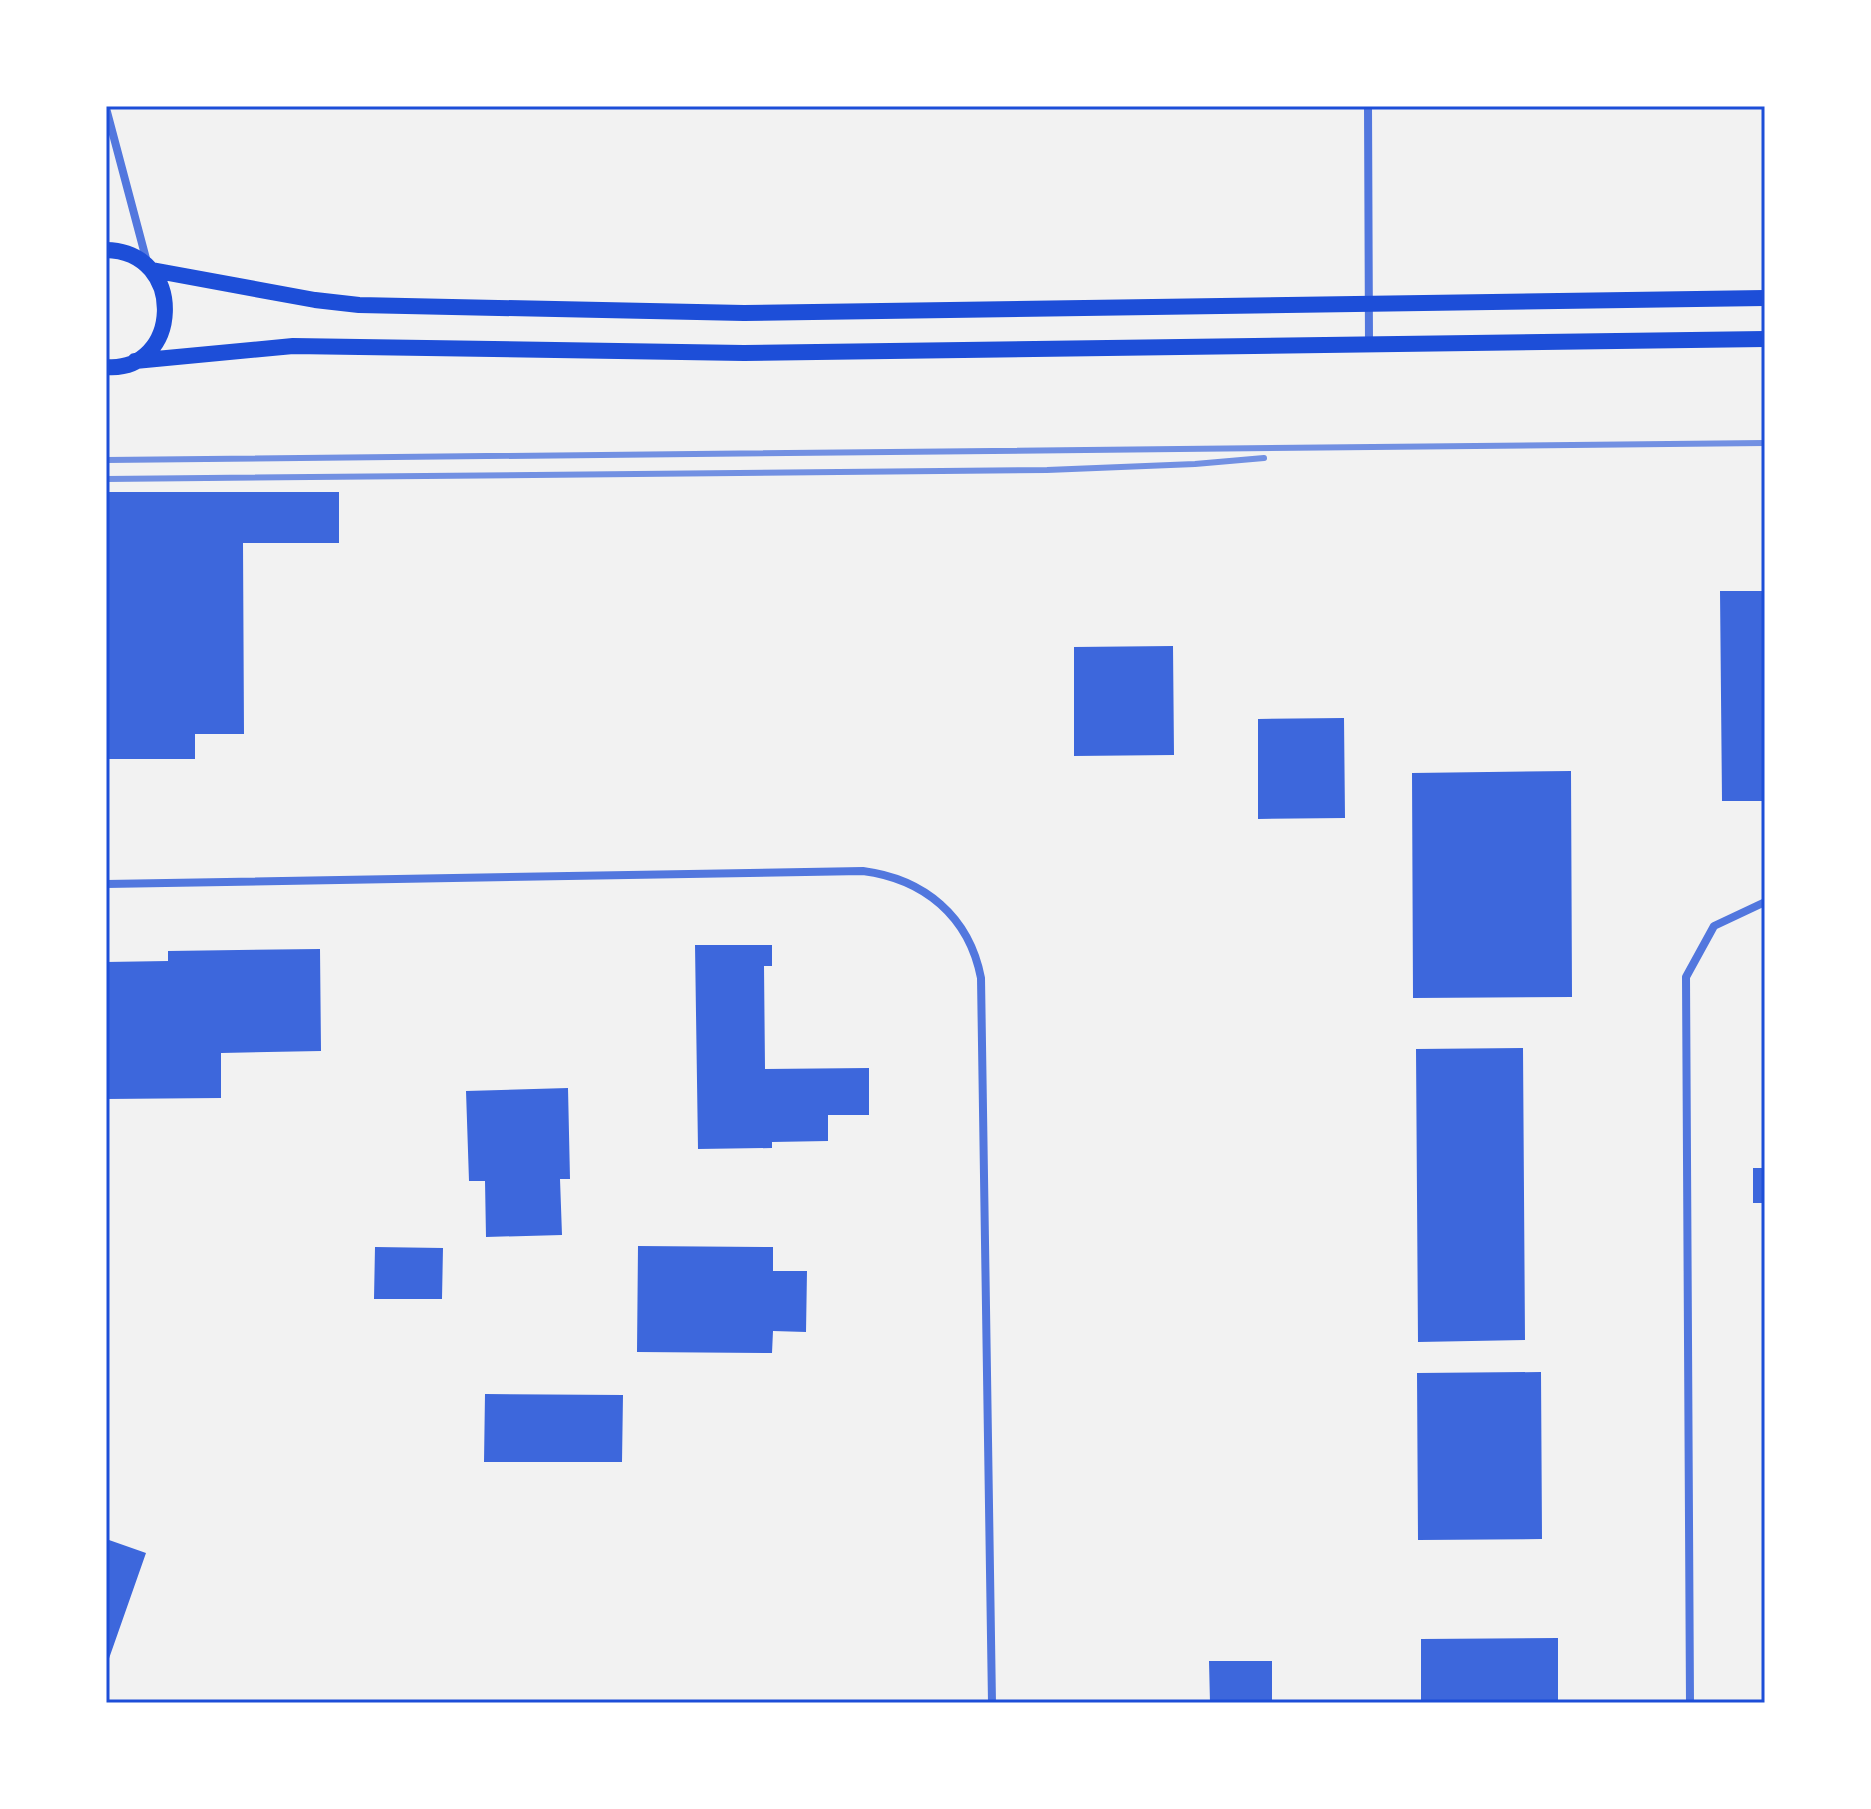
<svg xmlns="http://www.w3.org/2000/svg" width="1871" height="1809" font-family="Arial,sans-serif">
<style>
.building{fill:#3d67dc}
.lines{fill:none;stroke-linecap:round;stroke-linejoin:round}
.minor{stroke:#5277de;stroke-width:8}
.secondary{stroke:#1d4ed8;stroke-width:16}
.rail{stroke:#7290e2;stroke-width:6}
.neatline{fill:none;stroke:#1d4ed8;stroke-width:3}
</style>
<rect width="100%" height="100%" fill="#f2f2f2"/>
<path class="building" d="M106,492h233v51h-96l1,191h-49v25h-89z
M1720,591h45v210h-43z
M1173,646l1,109 -100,1v-109z
M1344,718l1,100 -87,1v-100z
M1571,771l1,226 -159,1 -1,-225z
M695,945h77v21h-8l1,103 104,-1v47h-41v26l-56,1v6l-74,1z
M320,949l1,102 -100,2v45l-115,1v-137l62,-1v-10z
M1523,1048l2,292 -107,2 -2,-293z
M568,1088l2,91h-10l2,56 -76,2 -1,-56h-16l-3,-90z
M1753,1168h12v35h-12z
M638,1246l135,1v24h34l-1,61 -33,-1 -1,22 -135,-1z
M375,1247l68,1 -1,51h-68z
M1541,1372l1,167 -124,1 -1,-167z
M485,1394l138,1 -1,67h-138z
M109,1540l37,13 -40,114v-120z
M1558,1638v65h-137v-64z
M1209,1661h63v41l-62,1z"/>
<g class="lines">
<path class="minor" d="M1368,106l1,238
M106,108l42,158
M106,884l757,-13c61,8 106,45 118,107l11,725
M1690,1703l-4,-726 28,-51 51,-24"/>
<path class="secondary" d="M106,250c82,2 75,123 0,117
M152,270l163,30 44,5 385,8 1021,-15
M135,361l158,-15 451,7 1021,-14"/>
<path class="rail" d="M106,460l1659,-17
M106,479l941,-9 148,-6 69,-6"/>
</g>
<rect width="1871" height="1809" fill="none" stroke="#ffffff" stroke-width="216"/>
<rect x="108" y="108" width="1655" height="1593" class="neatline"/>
</svg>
